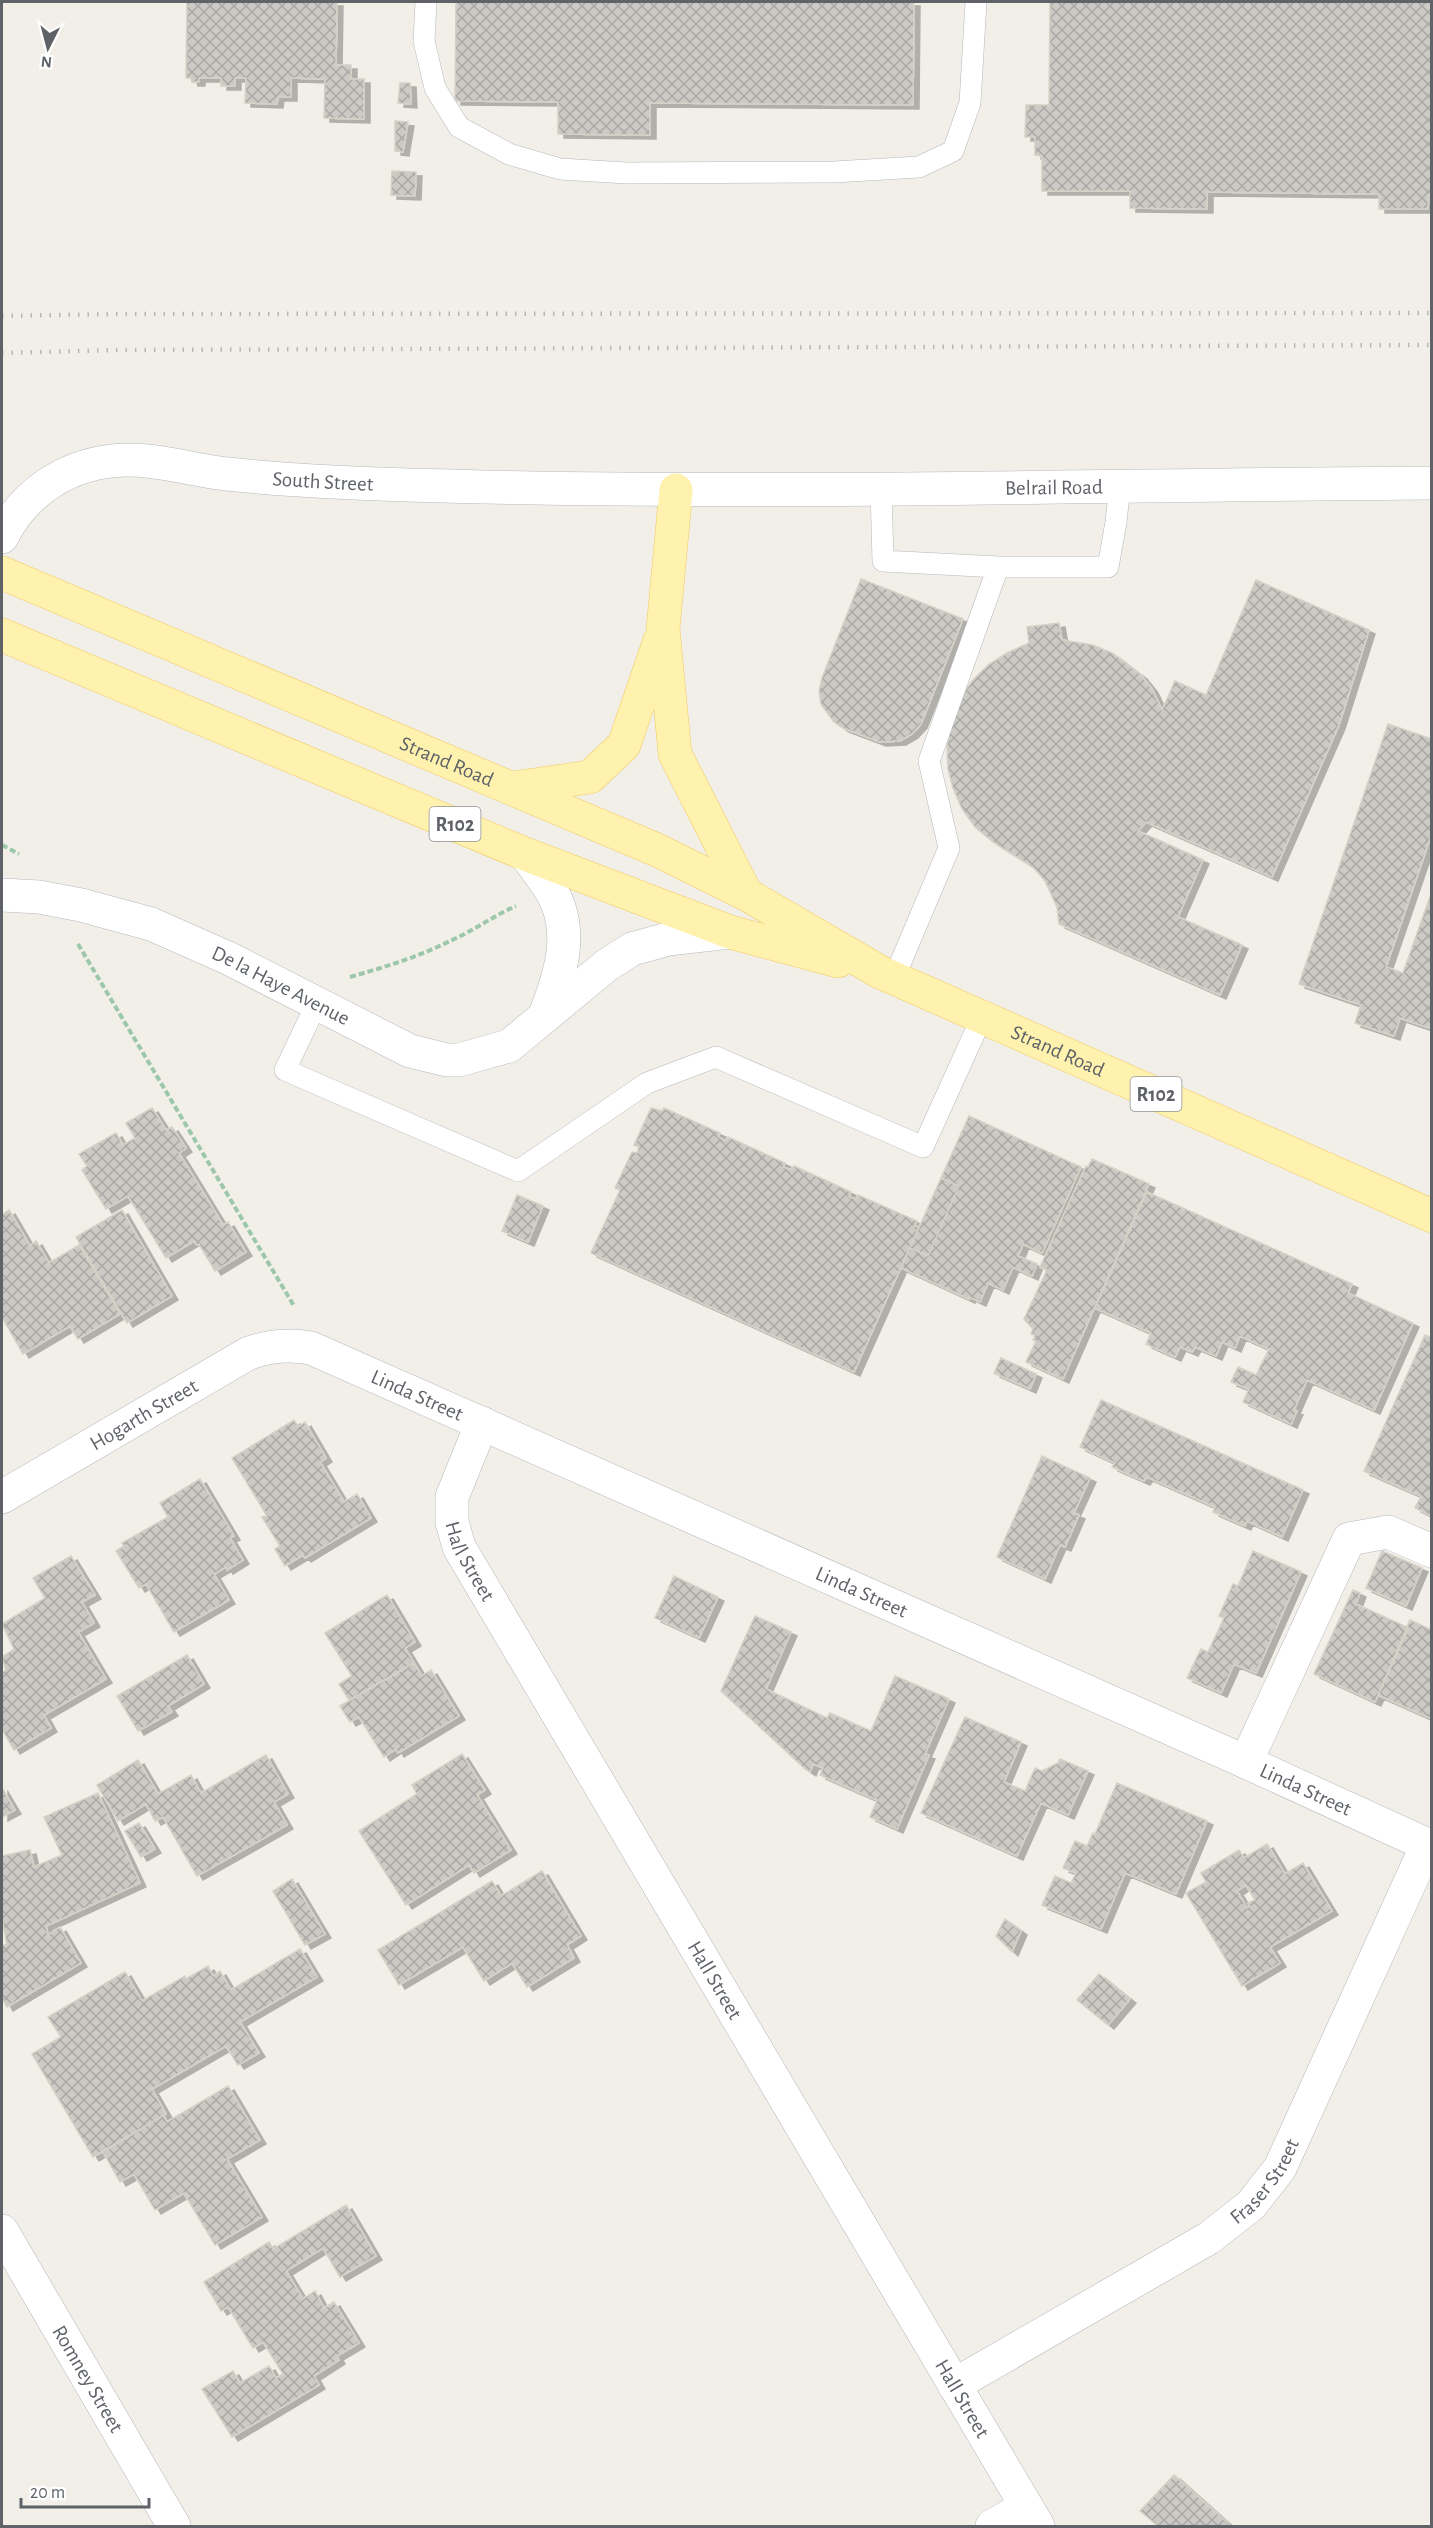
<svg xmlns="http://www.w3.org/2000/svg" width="1433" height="2528" font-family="'Alegreya Sans',sans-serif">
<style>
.building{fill:url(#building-cross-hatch);stroke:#d6d1c6;stroke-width:1.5;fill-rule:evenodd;filter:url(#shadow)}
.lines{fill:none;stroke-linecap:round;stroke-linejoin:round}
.service-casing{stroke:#b5b8bc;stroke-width:22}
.minor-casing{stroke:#b5b8bc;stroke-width:34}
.tertiary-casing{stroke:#b5b8bc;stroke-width:34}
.primary-casing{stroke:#f2c960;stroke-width:34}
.path{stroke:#9cc7a9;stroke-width:4;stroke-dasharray:6 3;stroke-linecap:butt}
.service{stroke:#fff;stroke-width:21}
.minor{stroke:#fff;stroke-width:33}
.tertiary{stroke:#fff;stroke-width:33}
.primary{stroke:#fff2af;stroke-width:33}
.rail{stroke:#b6b7b8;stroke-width:4.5;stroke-dasharray:1.5 8;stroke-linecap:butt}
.labels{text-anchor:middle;stroke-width:4.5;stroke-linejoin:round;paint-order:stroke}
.shield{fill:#fff;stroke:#8f9295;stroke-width:1.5}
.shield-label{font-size:20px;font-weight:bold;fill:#5f6368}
.street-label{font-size:21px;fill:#5f6368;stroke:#fff}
</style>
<defs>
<pattern id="building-cross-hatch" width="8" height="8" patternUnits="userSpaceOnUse" patternTransform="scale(1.5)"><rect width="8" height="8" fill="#cccac5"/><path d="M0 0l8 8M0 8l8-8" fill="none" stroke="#a9a8a4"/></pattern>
<filter id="shadow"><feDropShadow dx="6" dy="4" stdDeviation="0" flood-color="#0004"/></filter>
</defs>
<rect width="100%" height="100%" fill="#f1efe8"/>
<path class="building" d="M187,2h150l-1,63h15v14h13v40l-40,-1 1,-39 -34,-1v19h-13l-1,7 -32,-1 1,-25h-11v8h-14v-8h-22v4h-7l-1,-4h-5z
M456,2h458l-1,103 -263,-2v32l-92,-1v-32l-103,-1z
M1050,2h382v192h-3l-1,15h-49v-15l-172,-2v17l-77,-1v-17h-88v-35l-7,-1v-18h-10l1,-32h23z
M400,83h10l1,21 -13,-1z
M395,121l13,1 -5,30 -8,-1z
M392,171l24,1 -1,24 -24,-1z
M861,579l102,40 -42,105 -9,10 -12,7 -20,1 -37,-14 -10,-7 -12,-17 -2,-13 3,-13z
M1256,580l113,50 -30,95 -67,152 -126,-55 -8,9 65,29 -25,57 64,28 -22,50 -161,-71 -2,-17 -12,-26 -12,-14 -40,-25 -18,-15 -13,-18 -9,-21 -5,-19 -1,-21 2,-18 12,-34 12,-16 15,-15 19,-12 22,-10 -2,-16 32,-4 3,17 31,5 19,8 29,22 11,14 10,21 13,-29 31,14z
M1388,724l44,15v94l-46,134 17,6 29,-82v138l-32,-11 -6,18 -39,-13 6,-18 -62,-21z
M152,1108l14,22 6,-3 14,21 -7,5 44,72 5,-3 18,30 -31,19 -16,-27 -2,1 -3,-4 -28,17 -38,-62 -22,13 -24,-39 5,-4 -8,-12 37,-21 7,12 12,-7 -9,-15z
M651,1108l11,3 2,-3 56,25 -2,4 8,4 2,-4 57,26 -2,4 8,3 3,-4 57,26 -2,5 7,2 2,-4 59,26 -3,5 5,1 -65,145 -263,-119 29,-63 -5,-2 17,-36 5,1 2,-6 -5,-2z
M969,1116l112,51 -39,86 -19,-9 -5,12 19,8 -5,12 -19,-9 -10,23 -15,-7 -8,19 -11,-5v2l-68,-31 9,-20 18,8 31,-70 -18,-8z
M1092,1159l57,25 -86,195 -37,-17 10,-21 -3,-1 2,-5 -4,-1 2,-5 -9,-10 23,-49 -7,-3 46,-101 2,1z
M941,1178l18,8 -31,70 -18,-8z
M1147,1192l205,92 -4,9 65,30 -39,87 -67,-30 -13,30 3,1 -6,13 -48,-22 6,-13 -18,-7 7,-15 18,8 13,-26 -29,-13 -5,12 -13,-6 -6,14 -21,-9 -3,5 -12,-5 -5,10 -29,-13 5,-11 -56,-25z
M517,1195l26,11 -15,36 -26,-11z
M9,1210l21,36 6,-5 13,22 30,-18 41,69 -42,25 -8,-13 -47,28 -21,-37v-102z
M122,1210l50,86 -45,27 -51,-86z
M1425,1335l7,3v178l-17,-8 6,-12 -57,-25z
M1001,1358l35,16 -6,15 -36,-16z
M1101,1400l202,90 -21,47 -35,-16 -2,5 -32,-14 2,-5 -68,-30 -3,4 -32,-14 3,-4 -35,-16z
M294,1420l4,7 7,-5 21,36 -6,4 24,40 13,-8 14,24 -66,40 -2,-3 -18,11 -10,-17 5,-3 -18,-29 5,-1 -35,-58z
M1042,1456l48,22 -16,35 5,2 -14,32 -5,-2 -15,34 -48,-22z
M200,1479l34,57 -4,2 13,22 -16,10 -1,-3 -12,7 15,26 -55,32 -28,-48 -7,4 -23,-37 8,-5 -2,-3 46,-26 -8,-14z
M1253,1551l48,21 -45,101 -22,-9 -13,29 -34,-15 14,-29 7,3 16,-34 -5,-2 14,-32 5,2z
M1382,1551l40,17 -16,38 -40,-18z
M71,1556l24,39 -13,7 12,21 -16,9 28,47 -62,36 7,13 -37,22 -12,-21v-57l4,-2 -4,-13 12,-8 -12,-25 43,-26 -12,-20z
M674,1576l44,21 -19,41 -44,-20z
M1353,1590l7,3 -4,11 53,24 -34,74 -61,-28z
M387,1595l28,47 -10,6 9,15 -65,37 -10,-16 13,-8 -27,-43z
M755,1616l36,16 -25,57 61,29 3,-5 41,18 24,-55 54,23 -24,55 4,1 -32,74 -27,-12 7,-17 -57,-25 3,-7 -10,-4 -3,8 -5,-3 -84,-78z
M1410,1620l22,10v89l-54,-24z
M187,1655l17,29 -36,22 4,6 -34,19 -21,-35z
M414,1663l8,13 9,-6 28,46 -61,37 -2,-4 -12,8 -25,-40 -9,5 -10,-16z
M965,1717l56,25 -17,40 21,9 10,-23 7,3 16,-8 2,-4 28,12 -20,44 -27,-12 -24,53 -96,-43z
M462,1754l23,36 -8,5 34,55 -37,23 -5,-8 -63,40 -47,-74 58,-37 -5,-9z
M266,1755l22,39 -14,8 13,23 -90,51 -34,-59 -8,4 -9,-17 -28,17 -21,-36 41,-25 20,34 33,-19 10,18z
M1117,1783l90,38 -31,73 -51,-21 -24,56 -59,-24 13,-29 16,7 5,-10 -13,-5 12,-27 12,5 6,-13 2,1z
M2,1788l13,22 -13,7z
M98,1793l42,90 -94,43 2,9 12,-8 21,36 -74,44 -5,-9v-53h5l-5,-27v-62l28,-6 4,17 28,-12 -18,-38z
M139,1823l16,26 -14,8 -16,-26z
M1267,1844l18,30 18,-11 29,48 -62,36 10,16 -38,23 -56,-93 20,-11 -5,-9 38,-23 5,8zM1246,1885l9,15 -7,3 2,3 -3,2 -10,-17z
M542,1871l39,65 -14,9 7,13 -47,29 -15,-24 -28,18 -21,-34 -64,38 -21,-35 114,-69 9,15z
M292,1879l33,55 -20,11 -32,-54z
M1005,1919l16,12 -9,21 -16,-16z
M300,1949l17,28 -77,45 19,31 -21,12 -12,-19 -74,43 14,25 -73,43 -61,-103 29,-17 -13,-20 77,-45 17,29 43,-25 1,3 22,-13 5,10 7,-5 11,19z
M1099,1974l31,25 -22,26 -31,-25z
M228,2086l32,54 -33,19 35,58 -47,28 -31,-52 -29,17 -21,-36 -14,8 -17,-30 61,-37 3,7z
M346,2205l30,51 -36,21 -17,-29 -37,23 17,28 12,-8 9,17 10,-6 25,41 -22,13 2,4 -25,16 5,9 -87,52 -30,-48 31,-18 7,12 29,-17 7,12 7,-4 -20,-32 -10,6 -25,-41 -7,4 -17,-29 65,-40 4,7z
M1174,2475l57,51h-73l-18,-15z"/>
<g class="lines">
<g class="service-casing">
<path id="service" d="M426,2l-2,39 11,47 24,39 50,27 51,15 67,4 207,-1 85,-5 34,-16 17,-48 6,-101
M881,489l2,72 115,6
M894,978l55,-130 -20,-87 69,-194h110l8,-45 4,-37
M317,1003l-32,67 233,101 129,-88 69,-26 207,90 59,-130"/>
</g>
<g class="minor-casing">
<g id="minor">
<path id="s1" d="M482,1423l-30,74v25l7,25 579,979"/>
<path id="s2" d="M2,1497l247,-144c21,-7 39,-9 62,-5l935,414 186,85"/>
<path d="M1246,1762l103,-223 39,-7 44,19"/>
<path id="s3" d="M2,2231l172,295"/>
<path id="s4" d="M954,2385l255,-147 42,-33 29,-37 147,-323"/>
<path d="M992,2526l34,-19"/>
</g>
</g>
<g class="tertiary-casing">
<g id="tertiary">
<path id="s5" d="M2,537c21,-43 61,-70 109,-76 38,-5 79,9 116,13 85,9 172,11 257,13 316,7 632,-2 948,-4"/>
<path d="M525,854c9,12 19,25 27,38 23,40 8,84 -7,123"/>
<path id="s6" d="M2,895l37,2 42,8 70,19 77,34 182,93 37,9h12l50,-14 98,-81 25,-16 36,-10 62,-7"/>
</g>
</g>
<g class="primary-casing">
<g id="primary">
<path d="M676,490l-13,139 12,125 71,140"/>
<path id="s7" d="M2,573l655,277 89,44 134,78 552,244"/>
<path d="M2,635l523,219 205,78 108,29"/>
<path d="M513,788l77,-11 34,-32 36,-105"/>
</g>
</g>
<path class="path" d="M2,845l17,9
M78,944l216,362
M350,977c35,-10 68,-20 100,-36 23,-10 43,-25 66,-35"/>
<use href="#service" class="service"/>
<use href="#minor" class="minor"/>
<use href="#tertiary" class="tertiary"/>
<use href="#primary" class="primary"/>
<path class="rail" d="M2,316l113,-2 1317,-1
M2,353l114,-3 1316,-5"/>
</g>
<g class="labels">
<g class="shield">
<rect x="429.5" y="807" width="51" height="34" rx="4.5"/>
<rect x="1130.5" y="1077" width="51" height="34" rx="4.5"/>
</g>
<g class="shield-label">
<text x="455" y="831">R102</text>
<text x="1156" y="1101">R102</text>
</g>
<g class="street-label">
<text dy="7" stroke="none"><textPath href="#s5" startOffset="352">South Street</textPath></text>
<text dy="7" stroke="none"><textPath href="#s5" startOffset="1083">Belrail Road</textPath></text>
<text dy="7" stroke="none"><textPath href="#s7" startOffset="483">Strand Road</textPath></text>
<text dy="7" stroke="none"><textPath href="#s6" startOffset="296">De la Haye Avenue</textPath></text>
<text dy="7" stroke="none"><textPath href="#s7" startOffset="1160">Strand Road</textPath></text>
<text dy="7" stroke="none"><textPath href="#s2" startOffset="465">Linda Street</textPath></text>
<text dy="7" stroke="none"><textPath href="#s2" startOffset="164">Hogarth Street</textPath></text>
<text dy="7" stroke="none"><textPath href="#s1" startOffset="148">Hall Street</textPath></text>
<text dy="7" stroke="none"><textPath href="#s2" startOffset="951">Linda Street</textPath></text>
<text dy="7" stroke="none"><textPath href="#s2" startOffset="1437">Linda Street</textPath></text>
<text dy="7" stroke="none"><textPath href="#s1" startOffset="634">Hall Street</textPath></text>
<text dy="7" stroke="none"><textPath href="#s4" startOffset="375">Fraser Street</textPath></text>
<text dy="7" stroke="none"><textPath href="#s3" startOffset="171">Romney Street</textPath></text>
<text dy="7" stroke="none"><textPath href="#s1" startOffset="1120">Hall Street</textPath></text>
</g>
</g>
<rect width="1433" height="2528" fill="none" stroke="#5f6368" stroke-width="6"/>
<g transform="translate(48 48) rotate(186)" stroke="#ffffff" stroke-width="4.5" paint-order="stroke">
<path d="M0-4.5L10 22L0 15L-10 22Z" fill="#5f6368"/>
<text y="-9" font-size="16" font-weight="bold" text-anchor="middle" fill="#5f6368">N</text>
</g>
<path d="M21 2498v9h128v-9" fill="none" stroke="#5f6368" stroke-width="3"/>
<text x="30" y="2498" font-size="18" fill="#5f6368" stroke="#ffffff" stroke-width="4.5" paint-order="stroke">20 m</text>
</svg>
